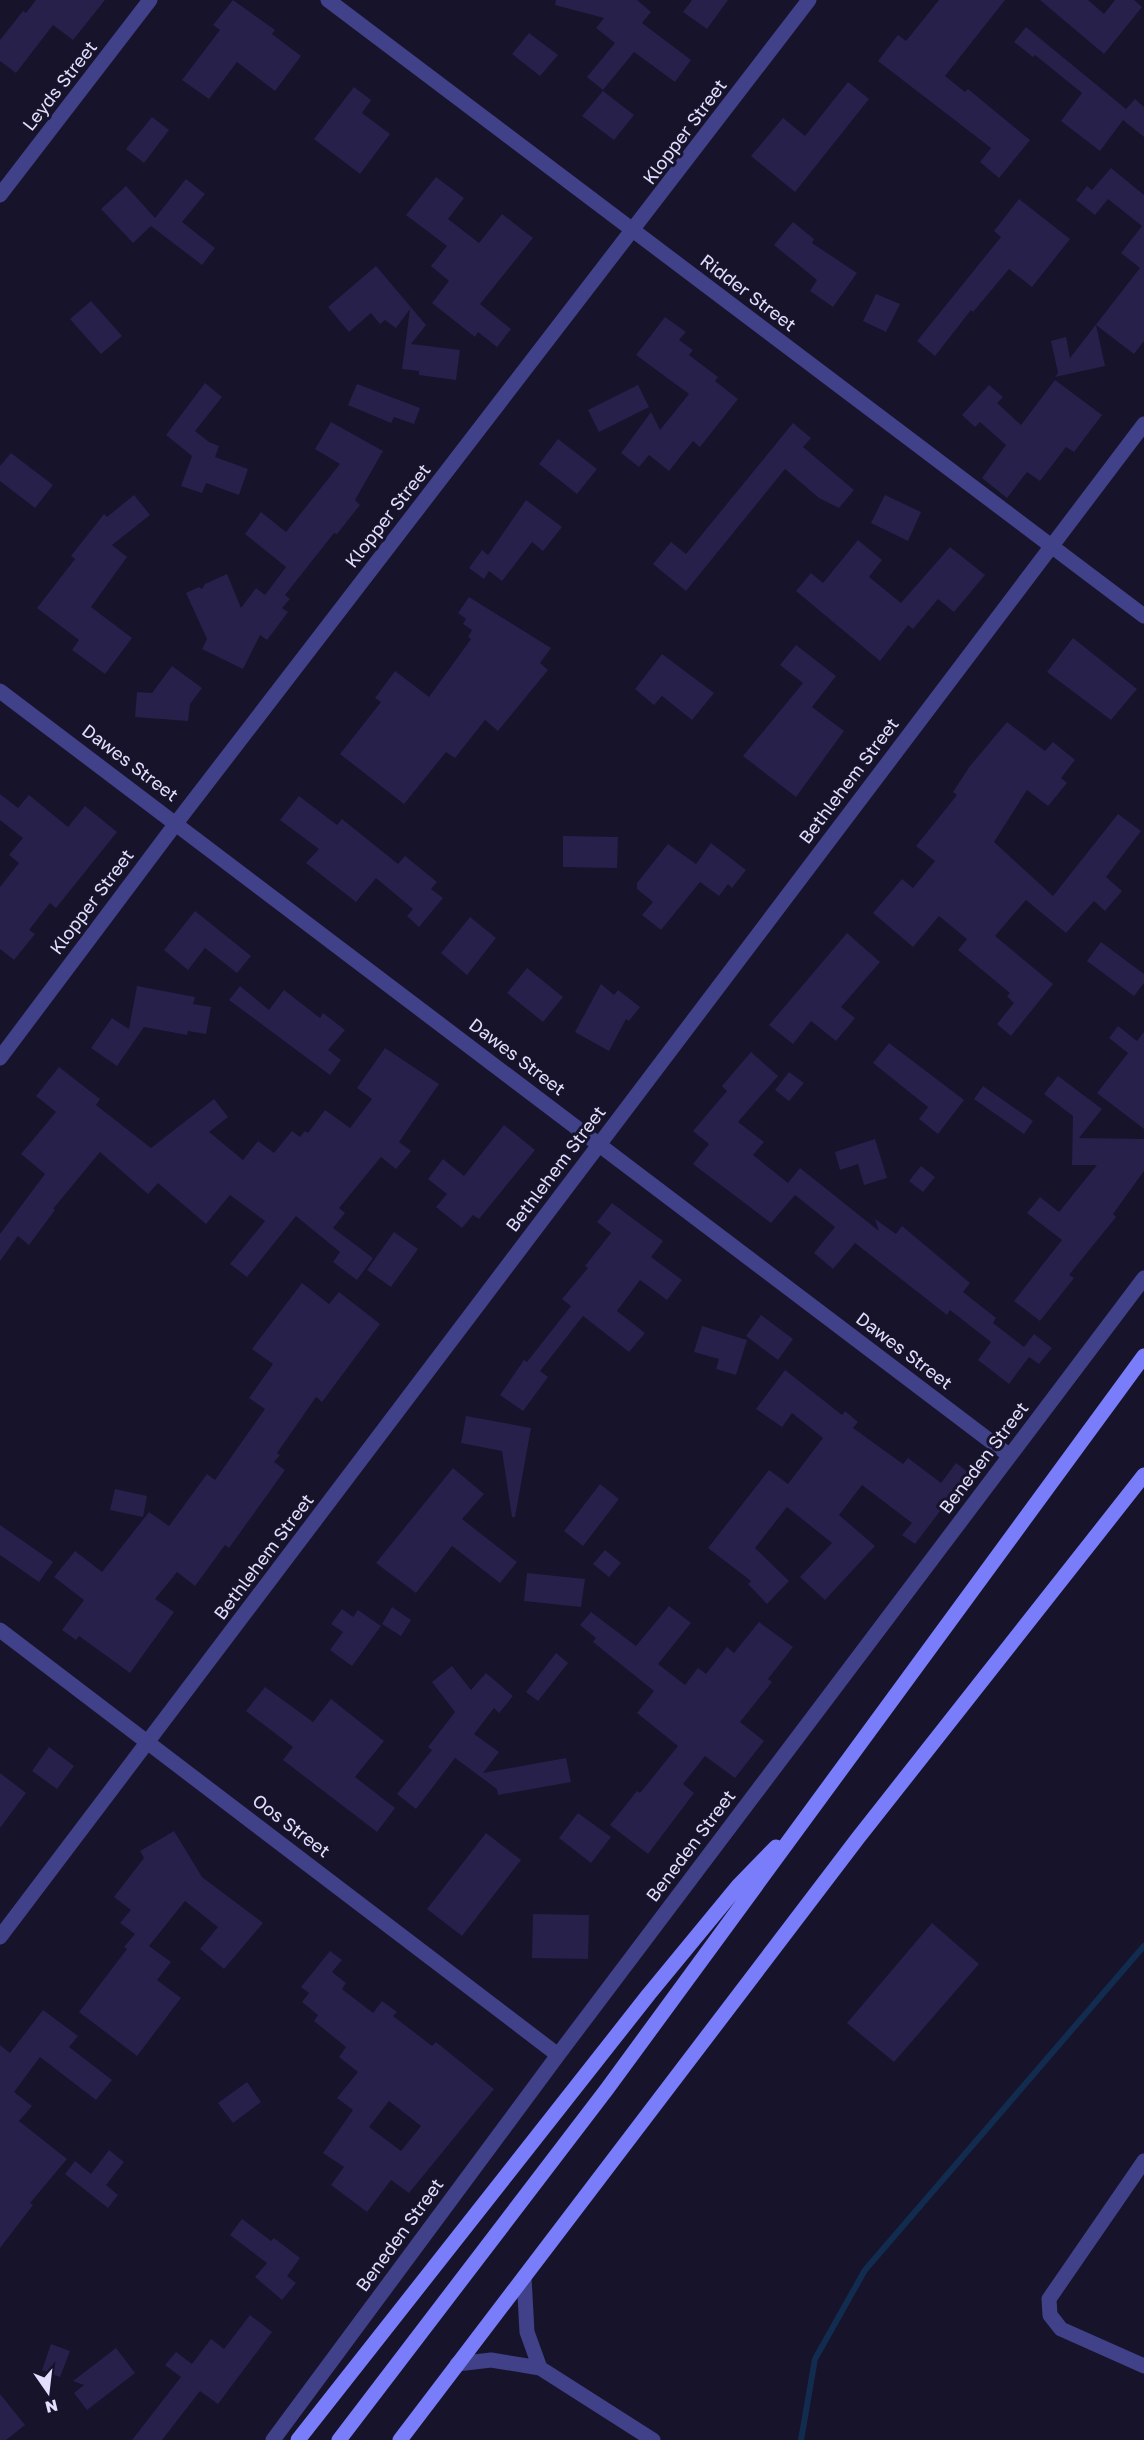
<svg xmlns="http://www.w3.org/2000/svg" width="1144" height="2440" font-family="'Golos Text',sans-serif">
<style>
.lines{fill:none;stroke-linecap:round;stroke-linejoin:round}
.stream{stroke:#122c50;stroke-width:6}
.building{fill:#27204b;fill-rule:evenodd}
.minor{stroke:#404188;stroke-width:15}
.secondary{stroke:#7a7df9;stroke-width:15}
.labels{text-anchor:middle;stroke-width:6;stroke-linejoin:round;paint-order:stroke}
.street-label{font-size:18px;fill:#e1dffd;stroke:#16132b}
</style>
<rect width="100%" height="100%" fill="#16132b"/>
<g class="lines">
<path class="stream" d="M801,2440l14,-81 50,-89 279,-324"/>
</g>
<path class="building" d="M36,0h69l-32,40 -20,-15 -37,48 -16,-12v-21l23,-29 3,2z
M233,0l42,30 -3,4 29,22 -26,35 -38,-29 -28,37 -27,-19 38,-50 -7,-5z
M556,0h81l14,12 -9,11 49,37 -16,22 -41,-30 -31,38 -16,-13 28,-34 -19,-15 8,-10 -49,-13z
M692,0h36l-21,29 -24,-17z
M939,0h66l-60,76 20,16 3,-3 62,51 -31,38 -19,-16 11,-14 -113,-87 20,-26 8,6z
M1040,0h48l16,14 11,-14h19l8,7 -38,47z
M1026,27l100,82 9,-10 9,8v30l-21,-17 -23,31 -39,-30 21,-28 -47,-38 -2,2 -19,-15z
M529,33l29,22 -18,21 -28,-22z
M848,82l21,17 -74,93 -44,-36 32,-38 22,18z
M354,87l17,13 -9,13 28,21 -30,40 -46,-35z
M603,91l31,24 -20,25 -32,-24z
M152,117l17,13 -25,33 -18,-14z
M1111,168l33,27v146l-10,13 -38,-29 9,41 -50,11 3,-4 -7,-32 15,-4 4,21 70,-90 -19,-15 21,-27 -34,-27 -13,16 -19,-15 11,-14 5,4z
M436,177l28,21 -16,21 31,24 23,-29 31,24 -53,66 31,25 -14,18 -19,-15 -3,5 -43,-34 17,-22 -18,-15 16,-20 -41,-31z
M186,179l19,15 -23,28 33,26 -13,17 -51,-39 -18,17 -32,-34 25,-23 29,32z
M1019,199l51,40 -38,48 -23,-18 -36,43 -2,-2 -36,46 -18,-15 84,-104 -7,-6z
M793,222l21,17 -2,4 45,30 -24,34 -23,-16 7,-11 -43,-35z
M376,266l50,59 -15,19 49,6 -4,30 -37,-5v-4l-17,-2 8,-60 -14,19 -11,-8 -5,4 -9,-11 -22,19 -21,-25z
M876,294l24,10 -14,28 -23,-11z
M91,301l31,35 -21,18 -31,-35z
M665,317l21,15 -7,8 14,10 -4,5 29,22 -3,4 23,18 -38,48 -7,-6 -24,30 -20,-16 -10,12 -18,-14 30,-41 9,18 29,-36 -53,-39z
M1055,380l47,35 -28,37 -8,-5 -26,34 -13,-9 -20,26 -25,-20 24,-33 -26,-23 -5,5 -13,-12 27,-30 14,12 -6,6 24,22z
M205,383l17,14 -27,34 14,11 10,4 -4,11 33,12 -9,26 -33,-12 -4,10 -21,-7 11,-30 -26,-21z
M357,384l63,24 -6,16 -20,-7 -3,6 -43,-18z
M638,385l11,22 -50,25 -11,-22z
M331,422l52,29 -28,49 5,5 -23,29 -3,-1 -49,62 5,4 -8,9 6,4 -21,28 -7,-5 -17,34 -41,-20 5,-10 -21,-46 13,-6 3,2 3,-5 22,-10 14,34 15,-20 9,7 21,-28 -41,-33 16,-22 25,20 54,-68 -25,-15z
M793,423l18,15 -8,9 51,43 -15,18 -20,-10 -34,-29 -99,122 -33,-27 18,-22 15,12z
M558,439l39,30 -20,25 -38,-30z
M11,453l42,32 -18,23 -35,-27v-15z
M134,495l16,20 -38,30 15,12 -36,50 41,31 -27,36 -33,-24 7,-10 -42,-32 38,-49 -4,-3 33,-42 3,3z
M885,495l36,17 -13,29 -37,-18z
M526,500l36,27 -19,24 -11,-9 -30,39 -13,-10 -5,8 -15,-11 13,-18 6,5z
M858,540l24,20 -13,17 32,26 49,-56 35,28 -31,37 -16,-13 -25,30 -5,-4 -28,36 -84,-70 15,-18 12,10z
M469,597l82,51 -11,15 8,7 -50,61 -13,-11 -30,38 -9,-6 -42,52 -64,-50 41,-52 -6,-4 20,-27 34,26 42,-58 -3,-2 4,-7 -9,-6 3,-5 -8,-6z
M1073,638l64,51 -26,31 -64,-48z
M796,645l40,31 -24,31 32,24 -48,66 -53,-41 60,-73 -23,-18z
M662,654l52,39 -22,27 -30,-24 -8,9 -19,-16z
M172,666l30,22 -12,16 -2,17 -53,-4 2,-25 15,1z
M1007,722l38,29 8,-9 22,18 -14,18 6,5 -19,23 -21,-16 -33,52 59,54 65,-82 23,17 -35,46 16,14 -17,20 -11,-10 -28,32 -40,-33 -31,36 58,48 -42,52 -14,-12 17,-21 -7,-7 3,-3 -52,-43 9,-11 -28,-23 -26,31 -40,-34 29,-34 11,9 22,-27 -19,-15 41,-51 -4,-3 17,-26z
M0,794l18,14 11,-13 39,32 17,-21 32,26 -61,76 -6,-5 -21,27 6,4 -21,26 -14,-11v-62l19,-24 -10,-8 14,-17 -23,-18z
M299,796l38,29 5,-6 56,45 7,-8 32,26 -6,7 12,9 -24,29 -12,-11 6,-7 -37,-31 -20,24 -50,-39 13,-14 -39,-29z
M563,836l55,1 -1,31 -54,-1z
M711,843l35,27 -14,18 -4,-4 -9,12 -19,-14 -39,48 -19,-15 11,-13 -16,-13v-6l31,-39 28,20z
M195,911l56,45 -14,17 -32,-25 -17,22 -24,-20z
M470,917l26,21 -29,37 -26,-22z
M847,933l33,29 -39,45 14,11 -19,23 -25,-20 -18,23 -24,-19z
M1101,942l43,32v9l-10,13 -47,-35z
M527,968l36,29 -20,25 -36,-29z
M601,984l13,11 4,-5 22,17 -11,14 -3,-2 -17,32 -34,-19z
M137,986l58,11 -2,7 18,3 -5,27 -18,-3 -1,4 -43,-8 -27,39 -26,-18 21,-30 17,11z
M240,986l29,24 15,-20 36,28 3,-5 22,17 -17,20 13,10 -11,15 -101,-75z
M1118,1026l19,15 7,-9v97l-47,-36 31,-40 -19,-15z
M889,1043l75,57 -26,34 -19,-15 9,-12 -55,-44z
M385,1048l54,36 -40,58 12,9 -15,18 -15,-12 -42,51 6,5 -12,15 40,30 -16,22 -24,-18 7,-10 -44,-36 -49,61 -17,-13 35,-43 -35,-26 -24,29 -48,-41 -10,11 -48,-42 -47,57 2,1 -26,35 -11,-9 -18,25v-27l45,-60 -24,-20 35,-42 -20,-16 23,-29 41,32 -4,6 55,43 63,-49 14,18 -19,15 34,28 15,-19 16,12 18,-22 8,6 5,-6 3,2 17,-23 25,18 22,-29 -15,-11z
M751,1052l27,24 -40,46 26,20 -11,13 35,28 12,-15 79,63 -4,-12 21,15 6,-8 68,57 -7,9 33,26 -3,5 31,24 10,-13 18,14 -13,16 -10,-7 -20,27 -31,-24 13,-18 -41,-32 -3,5 -92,-72 -22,26 -19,-16 21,-26 -40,-32 -24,28 -78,-59 16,-20 -16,-13 34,-40 -5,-5z
M789,1072l15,11 -15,18 -14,-11z
M1058,1076l44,33 -23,29 65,1v32l-31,43 3,3 -47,58 5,3 -34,43 -26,-20 48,-61 -35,-27 13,-16 19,15 38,-47h-25l1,-49 -29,-22z
M983,1086l50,35 -9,13 -50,-35z
M504,1125l31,25 -56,69 -6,-4 -11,13 -26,-21 11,-13 -19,-15 15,-20 21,17z
M875,1139l12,39 -23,7 -6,-21 -18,6 -5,-18z
M921,1166l14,11 -12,15 -14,-11z
M612,1203l51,38 -12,16 31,23 -15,20 -27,-20 -23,31 28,22 -16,19 -46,-36 -43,55 8,6 -25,34 -23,-16 24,-35 3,2 44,-56 -9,-7 26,-31 -3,-2 26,-33 -14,-11z
M394,1232l24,17 -27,38 -24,-17z
M302,1283l27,21 10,-12 41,32 -58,78 -6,-5 -39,56 3,2 -6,7 11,8 -56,78 -4,-3 -30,41 -18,-14 -22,27 19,13 -44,61 -51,-37 -3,4 -14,-10 22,-30 -30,-23 21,-26 27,21 47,-60 20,14 38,-52 8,6 50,-71 -16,-11 24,-34 -21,-15z
M761,1315l32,24 -15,21 -32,-24z
M702,1326l45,14 -11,35 -20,-6 3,-10 -25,-7z
M785,1370l57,45 3,-4 13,11 -5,6 50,36 5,-6 33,25 15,-20 13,10 -54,71 -13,-9 10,-12 -50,-38 -23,30 36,31 -50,54 -25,-23 32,-34 -45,-36 -32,41 34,33 -22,23 -19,-20 3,-3 -43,-33 61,-78 19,14 35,-46 -31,-25 -10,14 -26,-18z
M466,1416l65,12 -16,89h-3l-10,-66 -41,-8z
M453,1468l31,26 -22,25 55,43 -17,21 -48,-37 -36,47 -40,-30z
M600,1484l19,15 -36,47 -19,-15z
M115,1489l32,7 -4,21 -33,-7z
M0,1525l53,37 -14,20 -39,-27z
M605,1550l16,13 -12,14 -16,-13z
M527,1573l58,6 -4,28 -57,-6z
M669,1606l22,17 -33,41 27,21 13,-17 8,6 21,-27 7,6 25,-31 34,25 -25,32 4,3 -32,40 24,19 -29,37 -30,-22 -22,28 11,9 -46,61 -38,-29 27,-34 3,2 38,-47 -41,-33 17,-22 -61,-49 3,-4 -16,-13 11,-13 45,34z
M392,1607l19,13 -10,16 -19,-12z
M342,1609l11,8 5,-7 23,16 -29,40 -22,-16 13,-18 -12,-8z
M556,1653l12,10 -30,38 -12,-9z
M452,1666l19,24 15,-17 27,23 -14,17 -5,-5 -20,26 25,18 -16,21 83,-15 5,24 -73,13 -1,-6 -42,-31 -39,51 -19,-15 35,-44 -4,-3 27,-35 -23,-30z
M265,1687l48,35 18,-23 53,42 -29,36 40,31 -18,24 -94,-72 10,-13 -47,-36z
M49,1747l25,19 -17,23 -25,-18z
M0,1773l26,20 -26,35z
M578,1813l33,24 -20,26 -32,-25z
M174,1831l28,46 61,46 -39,46 -24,-20 18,-22 -33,-26 -36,45 22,16 -14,18 24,18 -44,58 -58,-44 48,-63 -3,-2 11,-13 -15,-11 11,-13 -17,-13 30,-39 -4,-7z
M486,1833l35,27 -59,76 -35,-27z
M533,1914l56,1 -1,44 -56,-1z
M932,1923l47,41 -85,98 -47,-39z
M330,1951l12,9 -10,12 14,11 -4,6 31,24 9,-12 15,11 -4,4 39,30 4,-4 58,47 -85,104 -18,-13 -24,32 -36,-27 13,-18 -21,-14 30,-43 -16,-12 21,-26 -19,-15 7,-10 -32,-26 4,-6 -16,-13 7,-9 -8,-6zM389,2101l32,25 -20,25 -32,-24z
M43,2010l35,26 -9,11 43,33 -16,20 -56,-43 -26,35 18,14 -13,15 48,38 -37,44 3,2 -33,43v-203l10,8z
M247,2082l14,20 -28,21 -15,-20z
M109,2150l15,12 -18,23 12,10 -10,13 -43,-34 10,-13 16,13z
M242,2219l29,22 3,-3 26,20 -13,18 9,7 -14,17 -27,-23 12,-14 -37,-28z
M250,2315l22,17 -54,72 -18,-13 -38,49h-30l49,-63 -16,-12 11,-13 16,12 19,-25 13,10z
M51,2344l19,7 -10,26 -18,-7z
M116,2348l19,25 -48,37 -13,-17 10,-8 -11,-4z
M0,2394l25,31 -19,15h-6z"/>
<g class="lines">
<path class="minor" d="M328,0l816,616
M0,195l150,-195
M0,691l1010,765
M0,1058l177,-236 632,-822
M0,1630l558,425
M0,1937l1144,-1513
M1144,2161l-95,138 1,16 11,14 83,37
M524,2277l3,55 13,36
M457,2364l34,-4 49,8 113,72
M273,2440l285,-385 586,-777"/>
<path class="secondary" d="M298,2440l351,-446 89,-108 38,-39
M339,2440l268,-351 537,-733
M400,2440l458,-602 286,-363"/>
</g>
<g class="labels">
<g class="street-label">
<text transform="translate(60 86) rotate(-52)" y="6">Leyds Street</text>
<text transform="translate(685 132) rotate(-53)" y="6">Klopper Street</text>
<text transform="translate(748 293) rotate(37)" y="6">Ridder Street</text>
<text transform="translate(388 516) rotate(-52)" y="6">Klopper Street</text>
<text transform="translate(130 763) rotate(37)" y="6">Dawes Street</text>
<text transform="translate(849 781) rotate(-53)" y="6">Bethlehem Street</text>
<text transform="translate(92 902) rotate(-53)" y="6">Klopper Street</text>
<text transform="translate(517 1057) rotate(37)" y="6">Dawes Street</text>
<text transform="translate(556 1169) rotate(-53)" y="6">Bethlehem Street</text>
<text transform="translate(904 1351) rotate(37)" y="6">Dawes Street</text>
<text transform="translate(984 1458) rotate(-53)" y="6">Beneden Street</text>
<text transform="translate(264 1557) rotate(-53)" y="6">Bethlehem Street</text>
<text transform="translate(291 1826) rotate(37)" y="6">Oos Street</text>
<text transform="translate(691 1846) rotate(-53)" y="6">Beneden Street</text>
<text transform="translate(400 2235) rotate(-54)" y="6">Beneden Street</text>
</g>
</g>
<g transform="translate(48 2392) rotate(166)" stroke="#16132b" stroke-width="4.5" paint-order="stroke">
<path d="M0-4.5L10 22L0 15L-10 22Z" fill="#e1dffd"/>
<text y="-9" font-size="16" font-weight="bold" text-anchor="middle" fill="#e1dffd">N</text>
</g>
</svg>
